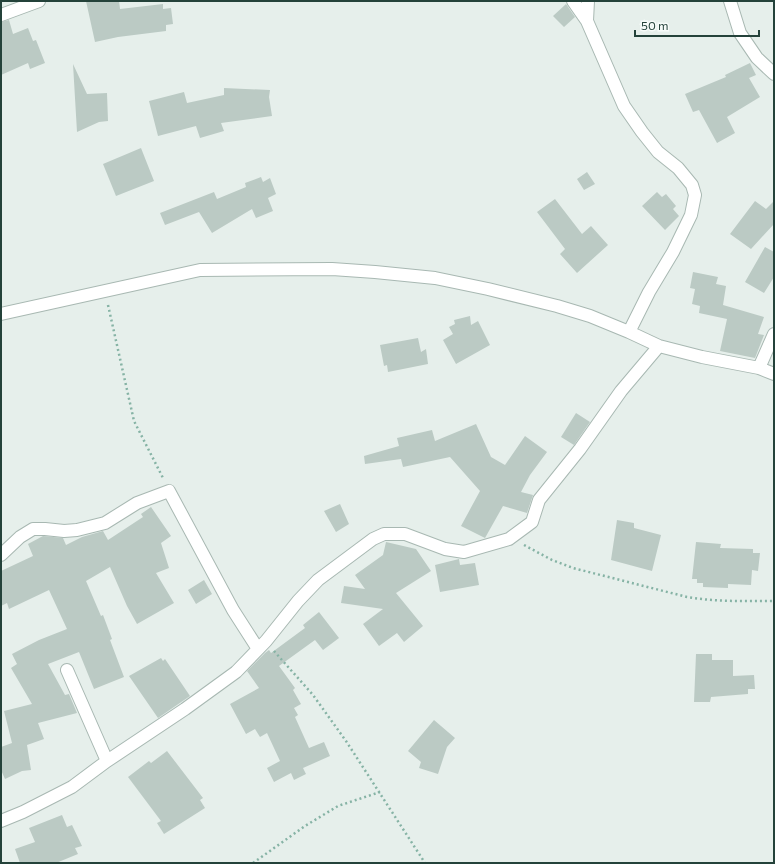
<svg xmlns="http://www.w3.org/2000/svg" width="775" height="864" font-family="Commissioner,sans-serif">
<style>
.building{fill:#bbcac4}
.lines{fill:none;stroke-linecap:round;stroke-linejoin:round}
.street-casing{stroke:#a8b8b2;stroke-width:14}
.path{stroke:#86b3a5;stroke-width:2.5;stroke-dasharray:2 3;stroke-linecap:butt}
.street{stroke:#fff;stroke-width:12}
</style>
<rect width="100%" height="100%" fill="#e6efeb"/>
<path class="building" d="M86,1h33l1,8 43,-5v5l8,-1 2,16 -7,1v6l-48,6 -23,5z
M566,4l9,13 -11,10 -11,-11z
M9,20l4,14 15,-6 5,13 3,-1 9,23 -15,6 -2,-6 -27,12v-53z
M750,63l6,12 -7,3 11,19 -33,20 8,16 -18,10 -18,-33 -6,2 -8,-18 41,-17 -1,-2z
M73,64l14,30 20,-1 1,28 -9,1 -22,10z
M224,88l46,2 -1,7 3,19 -51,7 3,8 -24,7 -4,-12 -38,10 -9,-35 35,-9 3,11 37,-8z
M141,148l13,33 -38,15 -13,-32z
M587,172l8,12 -11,6 -7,-11z
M261,177l2,5 7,-4 6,16 -8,4 5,13 -17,7 -4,-9 -40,24 -13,-21 -34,13 -5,-12 54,-21 3,7 29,-12 -1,-4z
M657,192l5,5 4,-3 10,12 -3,3 6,7 -14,14 -23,-24z
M555,199l27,35 9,-8 17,19 -31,28 -17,-19 5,-5 -28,-37z
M755,201l11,8 8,-8v23l-23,25 -21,-15z
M765,247l9,5v25l-10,16 -19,-11z
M693,272l25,5 -2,7 10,2 -3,19 41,12 -6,17 6,1 -9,23 -35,-7 7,-32 -28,-6 1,-7 -8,-2 3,-15 -5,-1z
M470,316l1,9 7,-4 12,24 -34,19 -13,-24 10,-6 -4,-7 6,-3 -1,-4z
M418,338l3,14 5,-3 2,15 -40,8 -1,-7 -3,1 -4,-21z
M576,413l14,9 -16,23 -13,-8z
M476,424l15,33 14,8 20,-29 22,16 -17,23 -9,17 12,3 -6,18 -24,-7 -18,32 -24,-12 19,-35 -30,-34 -47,10 -2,-8 -36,5 -1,-8 35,-10 -2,-8 35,-8 3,11z
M340,504l9,20 -13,8 -12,-21z
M151,507l20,29 -10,7 8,25 -13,5 18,30 -37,21 -10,-18 -17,-39 -24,14 15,35 2,-1 9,24 -2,1 14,37 -30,12 -15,-37 -31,12 17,31 4,-1 8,19 -39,10 6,16 -17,6 4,25 -9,1 -17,8 -4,-9v-23l11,-4 -8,-32 28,-7 -21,-36 6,-4 -5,-10 27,-14 28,-11 -18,-39 -40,19 -2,-6 -6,3v-35l32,-15 -5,-12 15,-8 20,2 3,7 16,-8 21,-6 5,9 35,-23 -2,-3z
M617,520l17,3v5l27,7 -9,36 -41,-11z
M386,542l30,7 15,22 -35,22 27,33 -19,16 -7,-9 -18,13 -16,-22 20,-15 -42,-6 3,-17 21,3 -10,-14 28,-20z
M696,542l25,2 -1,4 33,1v4h7l-2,18 -6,-1 -1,15 -23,-1v4l-25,-1v-4h-6v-4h-5z
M459,559l1,6 15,-2 4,22 -39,7 -5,-27z
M204,580l8,14 -16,10 -8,-14z
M319,612l20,26 -16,12 -8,-10 -36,26 16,22 -2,2 8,14 -7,4 4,7 -3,2 14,31 15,-6 6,14 -27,12 3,6 -12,6 -3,-7 -17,9 -7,-14 13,-7 -13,-28 -7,4 -5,-8 -9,5 -16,-30 29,-16 -12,-17 18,-18 4,-3 2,3 34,-25 -2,-3z
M696,654h16v6h21v16l21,-1 1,14h-7v5l-37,3 -1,5h-16z
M161,658l2,3 2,-2 25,37 -32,22 -29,-42z
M434,720l21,18 -8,9 -9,27 -19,-6 2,-6 -13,-11z
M167,751l36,47 -3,2 5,8 -41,26 -7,-11 4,-2 -33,-44 21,-16 2,2z
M62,815l5,12 5,-2 10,21 -7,2 3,6 -22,9h-36l-5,-14 20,-7 -6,-14z"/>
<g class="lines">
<g class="street-casing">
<path id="street" d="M573,1l14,20 37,85 18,26 16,20 20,16 14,17 3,10 -4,20 -18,37 -24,40 -20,40
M730,1l10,32 17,25 17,16
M1,15l38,-14
M587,21l1,-20
M1,314l199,-44 132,-1 43,3 60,6 53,11 69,17 33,10 39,16 30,14 43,11 57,11 15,6
M759,368l15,-34
M1,555l19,-18 13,-8h12l19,2 13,-1 28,-7 32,-20 32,-12 64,119 25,39
M67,670l40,91
M1,821l22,-9 49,-25 35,-26 78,-52 51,-37 30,-31 32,-40 20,-21 55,-41 11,-5h21l40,15 19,3 45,-13 23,-17 7,-22 41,-51 41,-58 38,-45"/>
</g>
<path class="path" d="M108,305l26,116 29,57
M524,545l28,15 21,8 114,29c29,5 58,4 87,4
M274,651l39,44 33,46 79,122
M253,863l52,-37 33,-20 42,-14"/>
<use href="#street" class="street"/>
</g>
<rect width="775" height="864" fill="none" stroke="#24423a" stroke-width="4"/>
<path d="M635 30v6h124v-6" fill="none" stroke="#24423a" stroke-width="2"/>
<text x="641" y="30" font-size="12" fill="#24423a" stroke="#f7fbf9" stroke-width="3" paint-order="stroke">50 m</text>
</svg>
